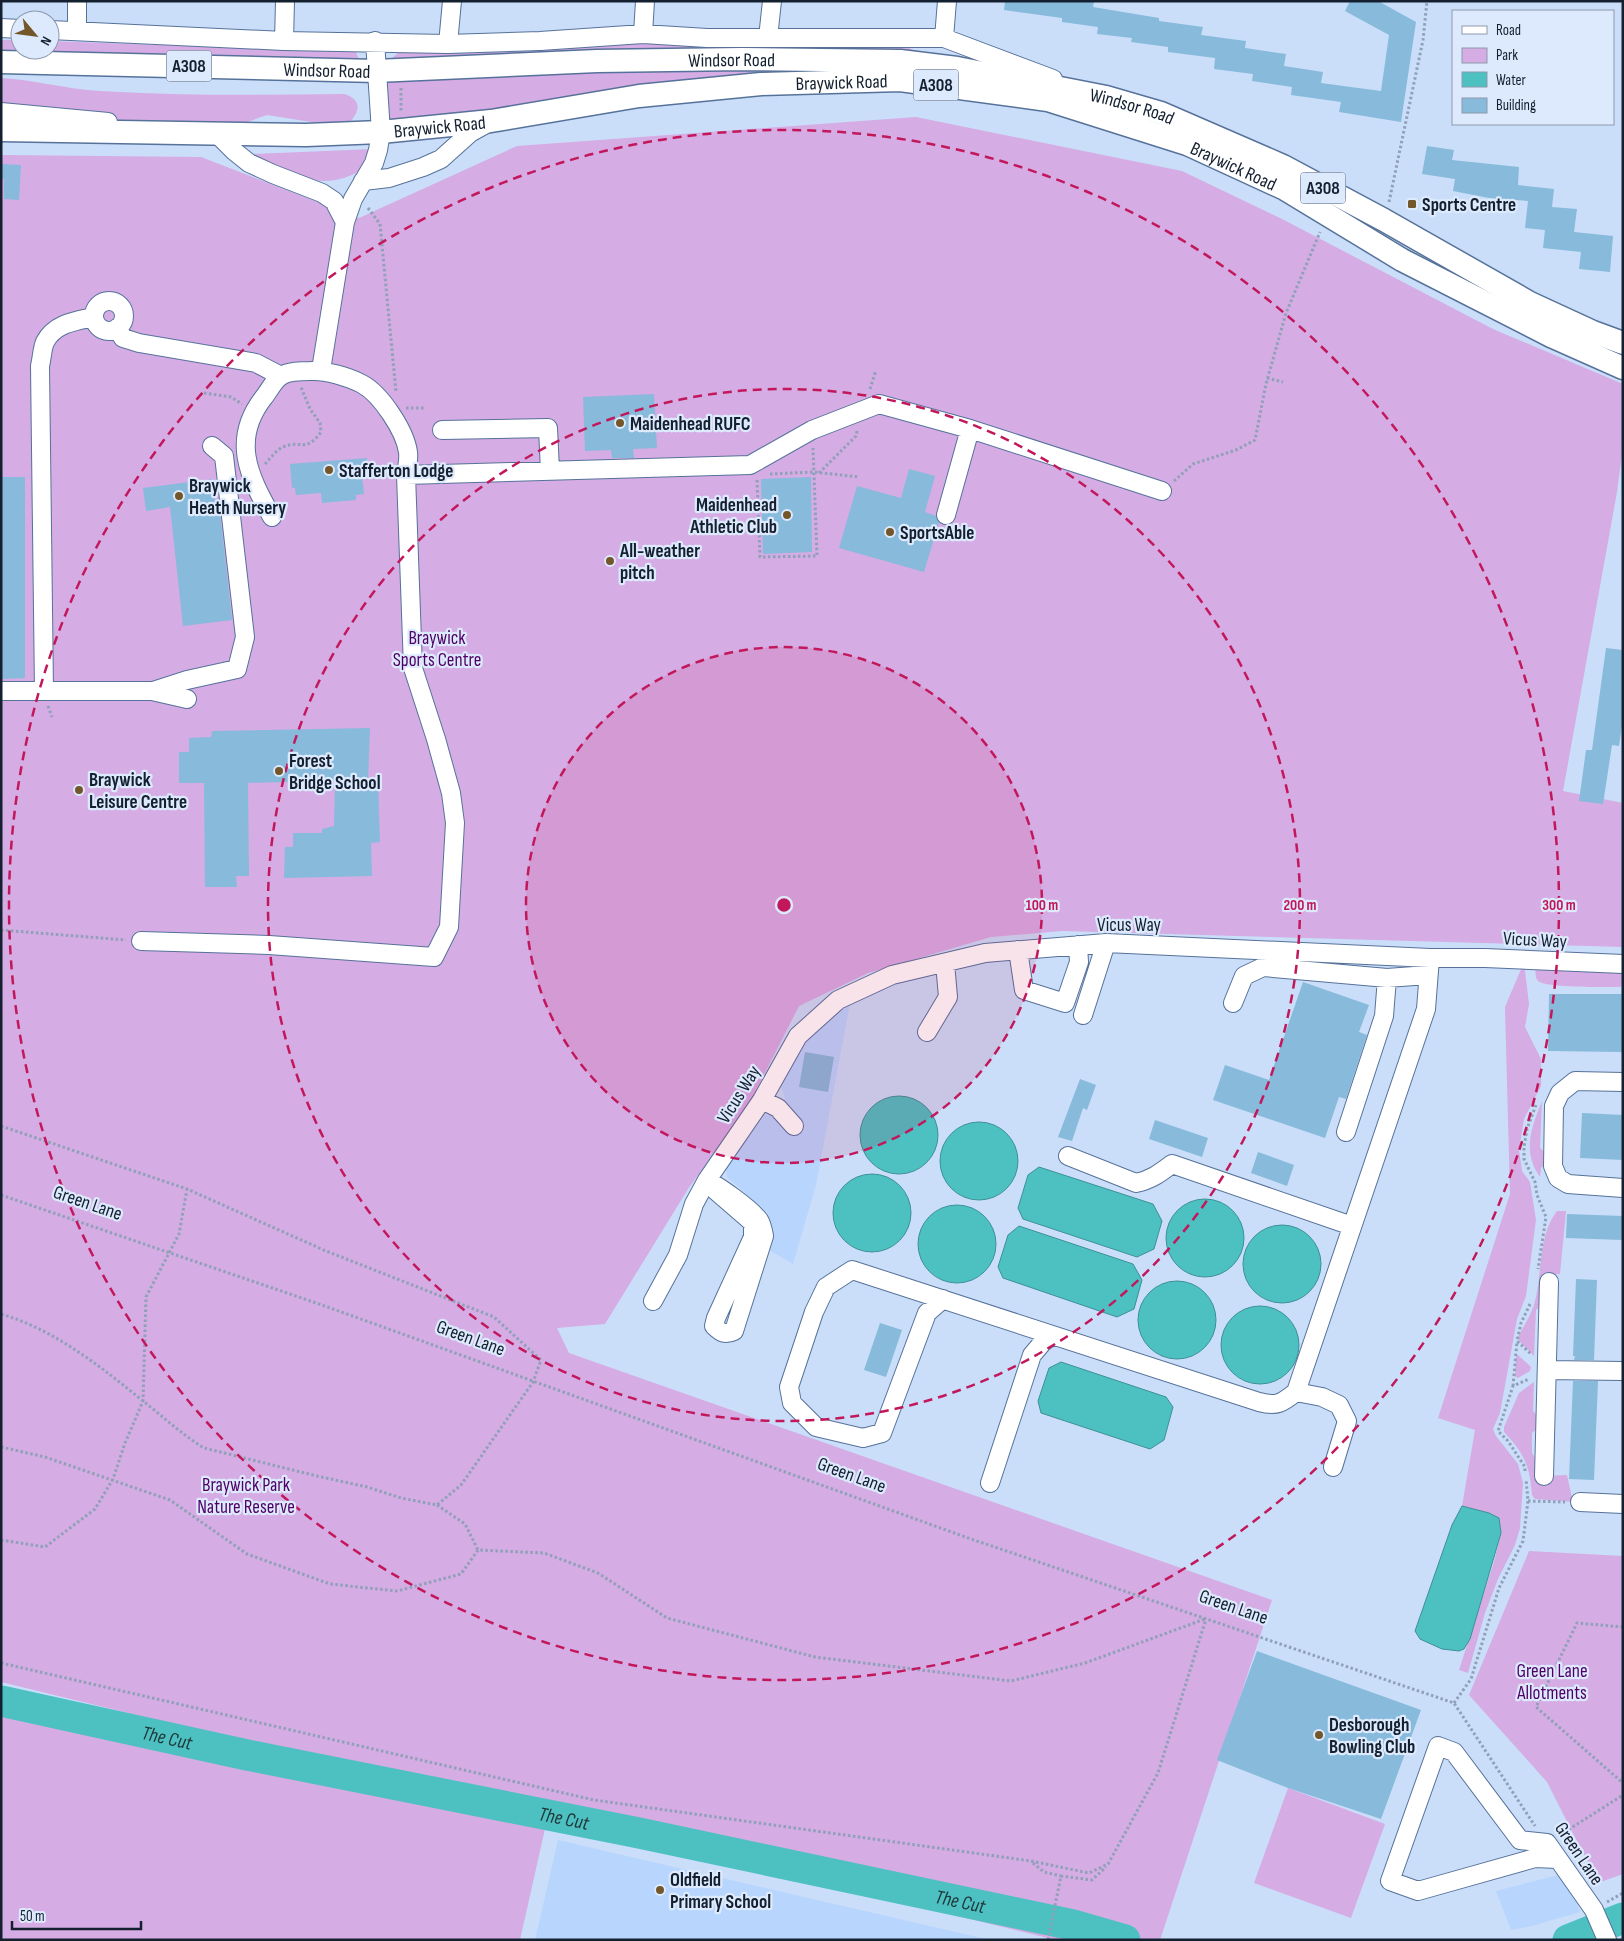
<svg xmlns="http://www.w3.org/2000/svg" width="1624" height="1941" font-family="'Sofia Sans Condensed',sans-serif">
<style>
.built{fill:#b8d5fe}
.green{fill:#d5ace4}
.water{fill:#4dc0c2;stroke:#3c9096}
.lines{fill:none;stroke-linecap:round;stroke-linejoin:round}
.river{stroke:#4dc0c2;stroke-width:31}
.building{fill:#87badb}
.minor-casing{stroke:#56729a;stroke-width:20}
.major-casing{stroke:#56729a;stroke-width:25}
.path{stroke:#8fa0b8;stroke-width:3;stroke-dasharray:2.5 2.5;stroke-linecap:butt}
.minor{stroke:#fff;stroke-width:18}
.major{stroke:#fff;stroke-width:22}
.ring{fill:none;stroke:#c2185b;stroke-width:2.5;stroke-dasharray:9 6}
.poi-dot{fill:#73572a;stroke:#ddeafd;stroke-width:2}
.labels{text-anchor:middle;stroke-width:4.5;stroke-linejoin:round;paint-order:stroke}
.shield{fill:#ddeafd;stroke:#505d6e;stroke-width:1}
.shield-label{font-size:18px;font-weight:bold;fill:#142030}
.street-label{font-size:19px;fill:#142030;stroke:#ddeafd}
.poi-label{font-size:19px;font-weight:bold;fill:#142030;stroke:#ddeafd;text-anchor:start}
.park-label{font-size:19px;fill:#500065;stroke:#ddeafd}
.water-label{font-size:20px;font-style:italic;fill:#20393a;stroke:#ddeafd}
.centre{fill:#c2185b;stroke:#ddeafd;stroke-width:2.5}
.ring-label{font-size:15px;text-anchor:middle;font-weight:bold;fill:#c2185b;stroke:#ddeafd;stroke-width:4.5;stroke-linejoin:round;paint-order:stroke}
</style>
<rect width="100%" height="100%" fill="#cadef9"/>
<path class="built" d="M850,1003l-34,182 -23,79 -24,-14 3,-20 -5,-18 -40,-35 -1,-8 38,-54 12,-1 9,-16 -4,-12 22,-43 23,-23z
M558,1840l432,100h-455z
M1566,1873l14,39 -48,14 -21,4 -15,-39z"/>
<path class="green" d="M1,40h19v10h30v-9l306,11 4,10 -359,-1z
M631,43l269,2 20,7 -290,-3 -245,15 14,-12z
M579,71h271l-358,40 -104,10 -1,-40z
M1,78c34,2 65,11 99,13 81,5 163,4 244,3 17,5 17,16 6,28l-26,2 -57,-9 -51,18 -215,-27z
M916,117l266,54 100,48 211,110 130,55v63l-6,45 -54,299 60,12v144l-561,-16 -71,6 -123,36 -69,33 -51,100 -60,83 -83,135 -48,4 12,25 703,247 -112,340h-104l-1055,-258v-1527l200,2 158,61 158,-72z
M373,149c-4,6 -7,15 -12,20 -3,4 -11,7 -17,9 -33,10 -65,-7 -93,-24z
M1524,962l5,42 -4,23 16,32v27l-17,33 -5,31 3,21 8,11 6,38 -10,76 -9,23 -17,94 -7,16 3,7 22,28 5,19 -3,45 -5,17 -17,34 -13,34 -17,60 -9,-3 35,-108 7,-29 -12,-20 -27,-7 13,-76 -37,-12 72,-224 -5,-187z
M1536,962l87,4v20l-4,1c-13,0 -74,1 -81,-6 -4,-4 -2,-13 -2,-19z
M1542,1101l-2,47 7,6 -1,9 -5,5 -1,9c-18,-25 -9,-49 2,-76z
M1557,1211h9l-6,63 -17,1v29l-7,6 -2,46 -14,-14 -2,-5c5,-10 12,-20 16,-32 9,-30 3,-68 23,-94z
M1518,1355l13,12 -1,4 -12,7 -3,-2 1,-19z
M1534,1382l-1,29 7,8 -2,9 -6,5v20l6,9 2,14 27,-1 6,27 -38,-3 -3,-4c-2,-29 -8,-42 -28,-63v-5l15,-34z
M1529,1551l94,5v318l-25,9 -51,-101 -78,-87z
M1,1712l546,108 -27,120h-519z
M1288,1788l97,36 -34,94 -97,-35z"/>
<path class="water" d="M860 1135a39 39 0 1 1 78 0a39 39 0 1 1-78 0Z
M940 1161a39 39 0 1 1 78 0a39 39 0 1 1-78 0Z
M1039,1167l114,37 9,17 -8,28 -17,8 -114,-38 -5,-11 10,-33z
M833 1213a39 39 0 1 1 78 0a39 39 0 1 1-78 0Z
M1166 1238a39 39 0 1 1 78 0a39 39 0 1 1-78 0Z
M918 1244a39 39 0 1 1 78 0a39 39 0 1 1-78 0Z
M1243 1264a39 39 0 1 1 78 0a39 39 0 1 1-78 0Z
M1019,1226l114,38 9,16 -8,29 -17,8 -114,-39 -5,-11 10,-32z
M1138 1320a39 39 0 1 1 78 0a39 39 0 1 1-78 0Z
M1221 1345a39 39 0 1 1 78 0a39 39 0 1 1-78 0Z
M1061,1362l105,35 7,10 -9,33 -14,9 -109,-36 -3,-12 11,-33z
M1462,1506l27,7 10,5 2,15 -31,106 -6,10 -5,2 -17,-2 -22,-10 -5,-8 37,-106z"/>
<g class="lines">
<g class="river">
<path id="s1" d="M1,1701l246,54 392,78 434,92 52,15"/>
<path d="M1568,1940l55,-22"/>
</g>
</g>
<path class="building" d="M1005,1h89l-1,6 66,11v3l44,6 -2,8 45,6 -1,7 41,6 -2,12 39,6 -2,11 60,8 8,-56 -44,-24 5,-10h28l38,21 -15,100 -62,-10 2,-10 -50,-7 1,-8 -40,-6 1,-7 -39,-5 1,-11 -47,-6v-5l-37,-5 1,-4 -35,-4 1,-7 -36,-5v-4l-58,-8z
M1427,146l27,4 -2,10 67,7 -1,18 36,4 -2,18 25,2 -3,23 39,4 -3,36 -31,-3 2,-17 -38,-4 2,-18 -20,-2 3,-27 -39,-3 -36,-7 2,-12 -33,-5z
M1,164l20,1 -2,35 -15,-1v-20h-3z
M654,394l3,54 -24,1 1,9h-22l-1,-8 -26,1 -2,-54z
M367,458l1,17 -6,1 2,18 -8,1v5l-34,3 -1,-10 -25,2 -1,-7h-3l-2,-24z
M909,469l26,7 -10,36 11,4 3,6 -15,50 -85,-24 18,-62 44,12z
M1,477h24v201l-24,1z
M811,477l1,75 -49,2 -2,-75z
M213,479l3,34h4l12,107 -49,6 -13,-119 -24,4 -3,-23z
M1606,648l17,2v69l-4,27 -7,-1 -9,59 -24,-3 7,-51h6z
M370,728l-2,52 10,1 2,61 -9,1 1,33 -88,2 1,-31h8v-14h29v-4l12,-3 1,-45 -87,2 1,93h-13l1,11h-32l-1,-104h-25v-31h10v-14l22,-1 1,-6z
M1303,982l66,23 -10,27 8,3 -21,64 -7,-2 -14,41 -112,-38 12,-35 44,15z
M1549,994h74v58l-75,-1z
M805,1052l29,5 -6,35 -29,-5z
M1080,1079l16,6 -9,25 -4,-2 -11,33 -14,-4z
M1582,1113l41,2v45l-43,-2z
M1155,1120l53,18 -6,19 -53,-18z
M1258,1152l36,13 -7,21 -36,-13z
M1567,1214l56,2 -1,24 -56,-2z
M1576,1279l21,1 -3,80h-20l1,-4h-2z
M880,1323l22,7 -16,47 -22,-7z
M1573,1381h25l-4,99 -25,-1z
M1257,1651l164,59 -40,109 -93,-31 -71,-28z"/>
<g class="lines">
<g class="minor-casing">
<path id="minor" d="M1,28l19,1
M50,30l234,11 164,3 92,-3 103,-7 64,4h237l109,41
M77,31v-30
M643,34l2,-33
M768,38l4,-37
M944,38l3,-37
M284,41l1,-40
M448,44l4,-43
M1,112l107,10
M211,132l5,1 18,18 15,12 24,11 49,19 12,8 11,21
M363,181l26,-3 34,-11 18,-8 29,-26 18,-10
M94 316a15 15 0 1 1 30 0a15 15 0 1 1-30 0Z
M94,317c-18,4 -39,6 -49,25 -3,7 -3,16 -5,24l4,325h108l35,8
M117,328l6,10 16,5 117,20 25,13
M321,370l24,-148 8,-23 21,-36 4,-13 3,-18 -6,-91
M970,429l192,62
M442,430l106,-2 2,43
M406,475l344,-10 62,-35 67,-26 91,25 -24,86
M1,691h43
M153,691l34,-11 50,-11 8,-32 -21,-181 -12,-10
M141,941l128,4 165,12 15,-30 6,-104 -4,-30 -15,-54 -23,-71 -7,-193c1,-7 3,-16 2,-23 -3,-21 -27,-58 -46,-68 -13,-7 -37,-14 -51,-13 -9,0 -23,0 -30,5 -7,4 -12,15 -17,21 -33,42 -16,78 8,120
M1018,950l6,40 41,13 14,-41 -1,-17
M1233,1003l11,-27 19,-9 124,11 41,-3
M1083,1015l23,-72
M927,1032l21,-35 -3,-34
M1623,1082l-48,-1 -15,12 -6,13 -1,60 5,12 10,6 55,4
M762,1100l16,8 16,18
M1346,1132l38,-116 3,-38
M1068,1156l68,27c15,-3 24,-10 36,-19l180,62
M707,1180c14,8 43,28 52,40 3,5 4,10 5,16l-30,95c-9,4 -13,2 -20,-5l2,-8 37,-81v-14l-37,-32z
M943,1299l-16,14 -45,120 -19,5 -47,-11 -24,-24 -3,-16 25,-75 12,-25 26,-17 407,132c18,5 23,1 37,-10l130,-383 4,-51
M653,1301l25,-46 16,-51 13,-24 55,-80 36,-64 40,-36 54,-25 93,-22 121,-10 324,15h55l138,6
M1548,1370l75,1
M1296,1392l26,5 17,8 8,16 -14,46
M1544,1476l5,-194
M990,1483l42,-128 11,-13 10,-7
M1580,1502l43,2
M1557,1859l-22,-1 -117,33 -28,-10 48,-135 16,6 66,88 27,3 47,67 13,30"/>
</g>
<g class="major-casing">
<g id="major">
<path id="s2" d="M1,62l375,9 221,-10 145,-2 158,2 57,7 149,29 55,16 122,53 101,54 146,83 63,29 30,11"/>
<path id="s3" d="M1,130l305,5 75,-3 110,-11 148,-25 122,-12 139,-4 148,20 139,44 98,45 117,71 149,76 72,32"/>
</g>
</g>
<path class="path" d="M401,88v23
M1389,202l34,-162 4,-39
M368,208l12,16 16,168
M1267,378l16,4
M870,389l6,-19
M204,393l27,4 11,7
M406,408h19
M265,464c6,-6 11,-14 18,-17 17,-8 22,7 38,-15l-1,-9 -10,-14 -9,-22
M819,473l37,-37 1,-5
M770,474l44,-2 45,5
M757,480l3,77 57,-1 -4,-108
M1174,481l19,-17 43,-14 19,-10 11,-56 20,-71 34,-81
M48,706l4,11
M1,930l125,10
M1536,1105l-9,24 -3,18v12l11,23 2,13 9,22 -8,52
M1,1126l186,63 139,62 168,66 47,43 -8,22 -72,103 -24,20 -36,-7 -34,-11 -50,-11 -113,-28c-18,-11 -34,-25 -51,-39 -46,-37 -94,-78 -152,-95
M1,1195l321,110 649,234 483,164 81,123
M1530,1304l-9,19 -4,18 14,13
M1513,1386l4,-45
M1,1447l44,10 125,43 77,54 83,30 67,7 64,-17 17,-24 66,3 54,20 69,45 148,39 196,24 74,-18 120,-44
M1525,1471v-4l-17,-26 -10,-10 15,-45 16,-7
M1528,1501l37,1
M437,1505l28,19 13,26
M1,1540l44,7 50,-38 18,-30 12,-36 18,-42 3,-104 33,-63 8,-45
M1623,1627l-46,-4 -41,84 87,76
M1,1663l593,137 437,61 58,12 19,-9 50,-91 48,-154
M1454,1703l17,-24 28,-91 24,-47 5,-40 -2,-22
M1560,1835l63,-40
M1033,1863l11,9 17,4
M1607,1902l16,-9
M1048,1940l13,-64 31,4 14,-13"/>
<use href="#minor" class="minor"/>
<use href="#major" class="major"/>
</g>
<circle cx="784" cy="905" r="258" fill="#c2185b" fill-opacity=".12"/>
<g class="ring">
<circle cx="784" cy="905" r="258"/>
<circle cx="784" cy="905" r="516"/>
<circle cx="784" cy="905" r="775"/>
</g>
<g class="poi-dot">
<rect x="1407" y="199" width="10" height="10" rx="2.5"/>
<circle cx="620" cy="423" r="5"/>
<circle cx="329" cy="470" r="5"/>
<circle cx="179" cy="496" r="5"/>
<circle cx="787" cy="515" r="5"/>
<circle cx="890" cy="532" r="5"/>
<circle cx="610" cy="561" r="5"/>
<circle cx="279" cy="771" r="5"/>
<circle cx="79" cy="790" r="5"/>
<circle cx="1319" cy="1735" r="5"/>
<circle cx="660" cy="1890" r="5"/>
</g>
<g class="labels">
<g class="shield">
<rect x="166.5" y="50.5" width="45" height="31" rx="4"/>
<rect x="913.5" y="69.5" width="45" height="31" rx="4"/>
<rect x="1300.5" y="172.5" width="45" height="31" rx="4"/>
</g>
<g class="shield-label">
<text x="189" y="72">A308</text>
<text x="936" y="91">A308</text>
<text x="1323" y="194">A308</text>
</g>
<g class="street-label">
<text dy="7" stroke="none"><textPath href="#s2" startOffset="731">Windsor Road</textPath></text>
<text dy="7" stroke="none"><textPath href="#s2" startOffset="326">Windsor Road</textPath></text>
<text dy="7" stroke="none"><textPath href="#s3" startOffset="844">Braywick Road</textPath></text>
<text dy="7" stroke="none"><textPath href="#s2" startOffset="1136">Windsor Road</textPath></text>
<text dy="7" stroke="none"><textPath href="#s3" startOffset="439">Braywick Road</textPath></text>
<text dy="7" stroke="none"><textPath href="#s3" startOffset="1249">Braywick Road</textPath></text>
<text x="1129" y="931">Vicus Way</text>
<text transform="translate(1535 939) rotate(3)" y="7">Vicus Way</text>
<text transform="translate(738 1094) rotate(-58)" y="7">Vicus Way</text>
<text transform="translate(88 1202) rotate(19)" y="7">Green Lane</text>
<text transform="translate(471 1337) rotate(20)" y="7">Green Lane</text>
<text transform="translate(852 1474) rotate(20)" y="7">Green Lane</text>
<text transform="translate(1234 1606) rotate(19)" y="7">Green Lane</text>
<text transform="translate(1580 1853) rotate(56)" y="7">Green Lane</text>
</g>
<g class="poi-label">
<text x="1422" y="211">Sports Centre</text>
<text x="630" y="430">Maidenhead RUFC</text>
<text x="339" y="477">Stafferton Lodge</text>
<text x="189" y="492">Braywick<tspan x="189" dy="22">Heath Nursery</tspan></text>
<text x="777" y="511" text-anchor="end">Maidenhead<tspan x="777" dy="22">Athletic Club</tspan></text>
<text x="900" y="539">SportsAble</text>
<text x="620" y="557">All-weather<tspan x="620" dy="22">pitch</tspan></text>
<text x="289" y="767">Forest<tspan x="289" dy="22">Bridge School</tspan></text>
<text x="89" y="786">Braywick<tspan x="89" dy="22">Leisure Centre</tspan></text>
<text x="1329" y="1731">Desborough<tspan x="1329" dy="22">Bowling Club</tspan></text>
<text x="670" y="1886">Oldfield<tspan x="670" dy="22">Primary School</tspan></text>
</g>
<g class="park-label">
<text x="437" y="644">Braywick<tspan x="437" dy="22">Sports Centre</tspan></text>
<text x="246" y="1491">Braywick Park<tspan x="246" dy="22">Nature Reserve</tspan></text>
<text x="1552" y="1677">Green Lane<tspan x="1552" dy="22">Allotments</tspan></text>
</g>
<g class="water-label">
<text dy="7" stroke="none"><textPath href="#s1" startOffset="170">The Cut</textPath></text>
<text dy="7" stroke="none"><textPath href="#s1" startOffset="575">The Cut</textPath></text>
<text dy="7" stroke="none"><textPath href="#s1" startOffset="980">The Cut</textPath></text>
</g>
</g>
<circle cx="784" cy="905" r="8" class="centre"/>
<g class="ring-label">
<text x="1042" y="910">100 m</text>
<text x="1300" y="910">200 m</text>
<text x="1559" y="910">300 m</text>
</g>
<rect width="1624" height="1941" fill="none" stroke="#142030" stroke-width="5"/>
<rect x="1452" y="10" width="162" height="115" fill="#ddeafd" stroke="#8d99ab"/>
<rect x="1462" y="26" width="25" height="8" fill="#ffffff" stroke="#8d99ab"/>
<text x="1496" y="35" font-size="15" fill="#142030">Road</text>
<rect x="1462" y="48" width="25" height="15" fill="#d5ace4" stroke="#8d99ab"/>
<text x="1496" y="60" font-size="15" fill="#142030">Park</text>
<rect x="1462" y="72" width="25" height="15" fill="#4dc0c2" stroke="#8d99ab"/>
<text x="1496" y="85" font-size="15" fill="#142030">Water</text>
<rect x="1462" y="98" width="25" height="15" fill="#87badb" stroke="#8d99ab"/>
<text x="1496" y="110" font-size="15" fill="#142030">Building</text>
<g transform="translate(35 35) rotate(119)"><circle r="24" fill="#ddeafd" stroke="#8d99ab"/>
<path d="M0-4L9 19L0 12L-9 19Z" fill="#73572a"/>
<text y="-8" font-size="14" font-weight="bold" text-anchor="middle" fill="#142030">N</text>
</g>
<path d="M12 1921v8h129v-8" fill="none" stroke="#142030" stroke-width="2.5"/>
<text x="20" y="1921" font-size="15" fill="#142030" stroke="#ddeafd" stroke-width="4" paint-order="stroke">50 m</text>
</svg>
